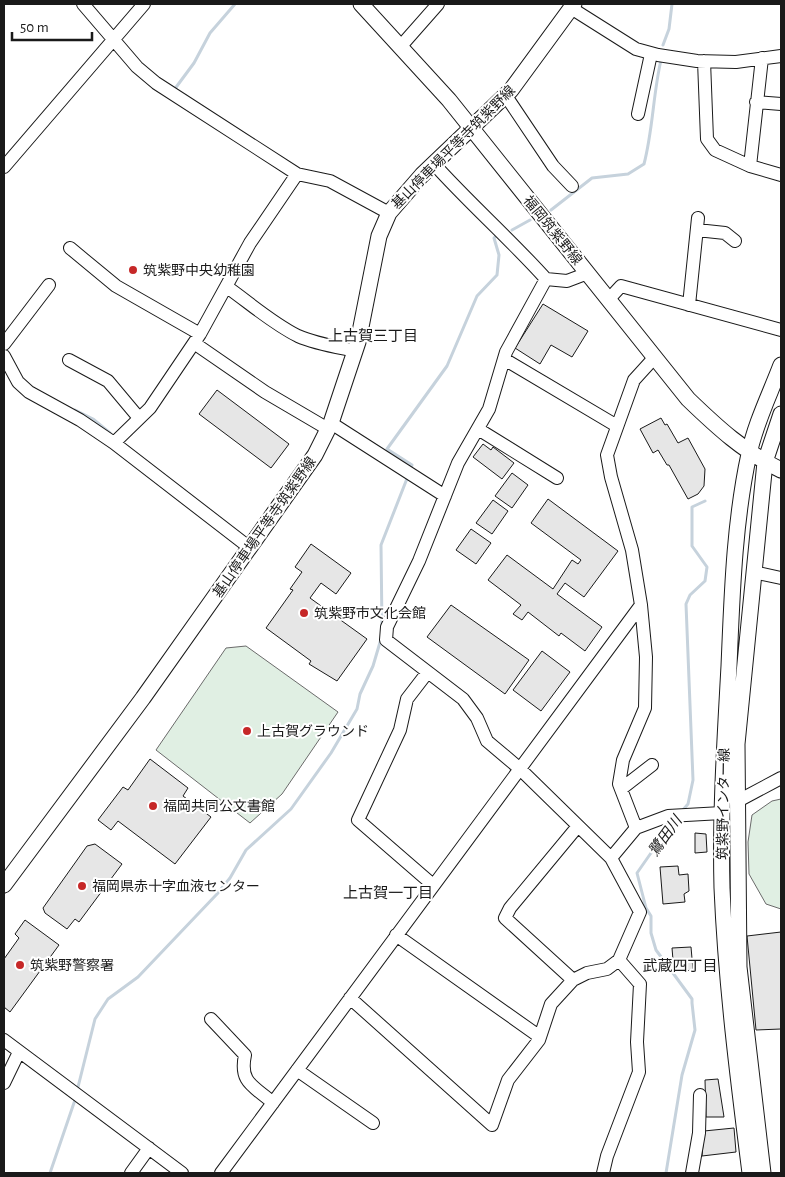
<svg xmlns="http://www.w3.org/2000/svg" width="785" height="1177" font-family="'Alegreya Sans','Noto Sans JP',sans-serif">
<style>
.green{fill:#e0efe3;stroke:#6a6a6a}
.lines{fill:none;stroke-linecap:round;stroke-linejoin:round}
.stream{stroke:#c6d2dc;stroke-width:3}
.building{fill:#e6e6e6;stroke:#1a1a1a}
.minor-casing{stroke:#1a1a1a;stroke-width:14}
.major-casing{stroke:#1a1a1a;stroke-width:17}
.minor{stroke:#fff;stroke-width:12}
.major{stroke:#fff;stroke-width:15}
.poi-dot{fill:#c62828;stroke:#fff;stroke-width:2}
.labels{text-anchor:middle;stroke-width:4;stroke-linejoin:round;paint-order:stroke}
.street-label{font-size:14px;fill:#1a1a1a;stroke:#fff}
.poi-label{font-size:14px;fill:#1a1a1a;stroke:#fff;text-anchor:start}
.neighbourhood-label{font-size:15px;fill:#1a1a1a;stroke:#fff}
.water-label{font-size:15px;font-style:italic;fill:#1a1a1a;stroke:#fff}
</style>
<rect width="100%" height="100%" fill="#fff"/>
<path class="green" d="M246,646l92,66 -56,82 -32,29 -94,-73 70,-102z
M781,799v110l-15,-5 -17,-30 -1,-32 4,-27 20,-14z"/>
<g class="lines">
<path class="stream" d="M663,45l6,-16 3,-25
M174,90l20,-27 16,-30 25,-29
M551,210l41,-32 36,-4 16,-10c9,-34 9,-70 17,-104
M512,230l18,-10
M75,410l18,9 17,14
M410,471l2,-6 -25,-16 60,-83 30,-70 20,-21 2,-20 -5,-17 4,-4
M382,628l-1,-83 27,-69
M682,811l6,-7 5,-24 -7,-176 4,-9 15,-14 2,-14 -15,-21v-39l13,-6
M77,1091l18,-72 13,-20 30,-22 79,-83 13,-16 16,-28 45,-41 40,-56 26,-44 3,-15 13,-28 8,-27
M50,1173l26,-76
M666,1173l16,-98 13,-45 -3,-27v-4l-36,-49 -5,-17v-17l-5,-8 -9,-35 37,-53"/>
</g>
<path class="building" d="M543,304l45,27 -16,26 -21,-12 -11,19 -25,-16z
M217,390l72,54 -18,24 -72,-54z
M661,418l4,7 2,-1 11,19 10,-5 17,31 -1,17 -6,8 -10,5 -19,-34h-2l-9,-15 -5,3 -13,-24z
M483,444l8,6 2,-3 21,16 -12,16 -29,-22z
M512,473l16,12 -16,23 -17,-12z
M548,499l70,52 -34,46 -19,-14 -8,11 45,33 -17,24 -24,-18 -2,3 -31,-24 -6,8 -9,-6 8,-9 -33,-25 19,-25 46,34 19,-29 6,4 3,-4 -50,-37z
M493,500l15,11 -16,23 -16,-11z
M471,529l20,14 -15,21 -20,-14z
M311,544l40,29 -15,21 -15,-11 -11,15 57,41 -30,42 -28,-17 2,-3 -45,-33 27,-38 -3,-1 12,-17 -7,-5z
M451,605l78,55 -24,34 -78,-57z
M542,651l28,21 -29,39 -28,-21z
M150,759l38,29 -5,8 28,21 -36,47 -57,-43 -7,9 -13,-10 25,-33 5,3z
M695,833l11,1 1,18 -12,1z
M95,844l27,20 -43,58 -4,-3 -8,10 -22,-16 -2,-5 44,-62z
M678,866l1,9 9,-1 1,17 -5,3 1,8 -22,2 -3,-37z
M25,920l34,25 -49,67 -6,-5v-48l15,-21 -4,-4z
M781,932v97l-25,1 -9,-94z
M691,947l2,23 -19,2 -2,-24z
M718,1079l6,38h-18l-1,-37z
M734,1128l2,24 -34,4 2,-25z"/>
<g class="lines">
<g class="minor-casing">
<path id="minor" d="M83,4l54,63 19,16 141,91 33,7 59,32
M571,8l65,41 22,6 39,6 39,1 45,-6
M401,46l37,-42
M762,58l-12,108 31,9
M704,61l3,78 8,11 35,16
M506,96l47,70 19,20
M756,102l25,2
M638,114l13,-60
M434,164c36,40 76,75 112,115
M4,167l140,-163
M697,230l28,3 10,8
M70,248l46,38 84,48
M227,287c24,17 45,36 71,49 18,8 39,11 58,15
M609,299l12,-13 160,44
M689,305l9,-87
M194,343l71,49 63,37
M4,344l45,-59
M4,356l14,26 11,10 51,28 34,23 136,105
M504,359l113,67
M69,360l39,21 31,37
M331,423l114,73
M478,429l79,49
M114,443l36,-35 50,-74 50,-91 47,-69
M753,572l28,6
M427,673l-20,26 -7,31 -42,90 75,65
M621,789l31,-24
M736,802l45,-24
M636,828l-17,-44 4,-24 22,-52 1,-51 -5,-52 -9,-55 -21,-73 -4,-22 27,-75 20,-22
M611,858l25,-30 32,-12 54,-3
M396,935l144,102
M573,980l-68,-62 5,-10 68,-82
M350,998l142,127 16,-45 31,-40 12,-36 22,-24 14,-7 20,-4 12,-9 21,-48 -29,-54 -92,-90 -32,-27 -10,-23 -14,-19 -77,-59 1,-13 32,-66 39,-98 31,-54 17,-57 40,-73 21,2 21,-8
M211,1019l34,36c-6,28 9,31 28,48
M4,1040l178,133
M297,1070l76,53
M4,1083l15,-31
M131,1173l18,-25
M221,1173l420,-568
M603,1173l4,-17 32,-84 -2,-30 3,-58 -21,-24
M692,1173l7,-40 1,-38"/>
</g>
<g class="major-casing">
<path id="major" d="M361,4l88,96 239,299c29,28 56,53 93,71
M4,885l139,-187 172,-243 16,-32 27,-81 21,-106 10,-23 33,-38 89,-85 63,-86
M750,1173c-12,-95 -24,-190 -28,-285 -2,-74 3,-148 7,-222 3,-70 5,-143 20,-212 6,-30 21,-60 32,-89
M763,1173l-24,-206 -2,-223 28,-282 16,-48"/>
</g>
<use href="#minor" class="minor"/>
<use href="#major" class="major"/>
</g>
<g class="poi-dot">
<circle cx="133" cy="270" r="5"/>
<circle cx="304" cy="613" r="5"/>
<circle cx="247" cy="731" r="5"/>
<circle cx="153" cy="806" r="5"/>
<circle cx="82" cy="886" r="5"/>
<circle cx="20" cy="965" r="5"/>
</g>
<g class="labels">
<g class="street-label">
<text transform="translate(453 147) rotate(-45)" y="5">基山停車場平等寺筑紫野線</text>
<text transform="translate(553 230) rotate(51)" y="5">福岡筑紫野線</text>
<text transform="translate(264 527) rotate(-55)" y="5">基山停車場平等寺筑紫野線</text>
<text transform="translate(723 804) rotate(-89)" y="5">筑紫野インター線</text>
</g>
<g class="poi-label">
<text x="143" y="275">筑紫野中央幼稚園</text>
<text x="314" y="618">筑紫野市文化会館</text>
<text x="257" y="736">上古賀グラウンド</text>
<text x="163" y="811">福岡共同公文書館</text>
<text x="92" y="891">福岡県赤十字血液センター</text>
<text x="30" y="970">筑紫野警察署</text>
</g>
<g class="neighbourhood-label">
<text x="373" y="341">上古賀三丁目</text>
<text x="388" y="898">上古賀一丁目</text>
<text x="680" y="971">武蔵四丁目</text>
</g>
<g class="water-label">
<text transform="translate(665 836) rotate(-54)" y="5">鷺田川</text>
</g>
</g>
<rect width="785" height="1177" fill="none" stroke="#1a1a1a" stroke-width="10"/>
<path d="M12 32v8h80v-8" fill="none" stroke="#1a1a1a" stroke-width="2.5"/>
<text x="20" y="32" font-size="15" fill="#1a1a1a" stroke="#ffffff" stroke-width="4" paint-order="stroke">50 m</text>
</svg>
